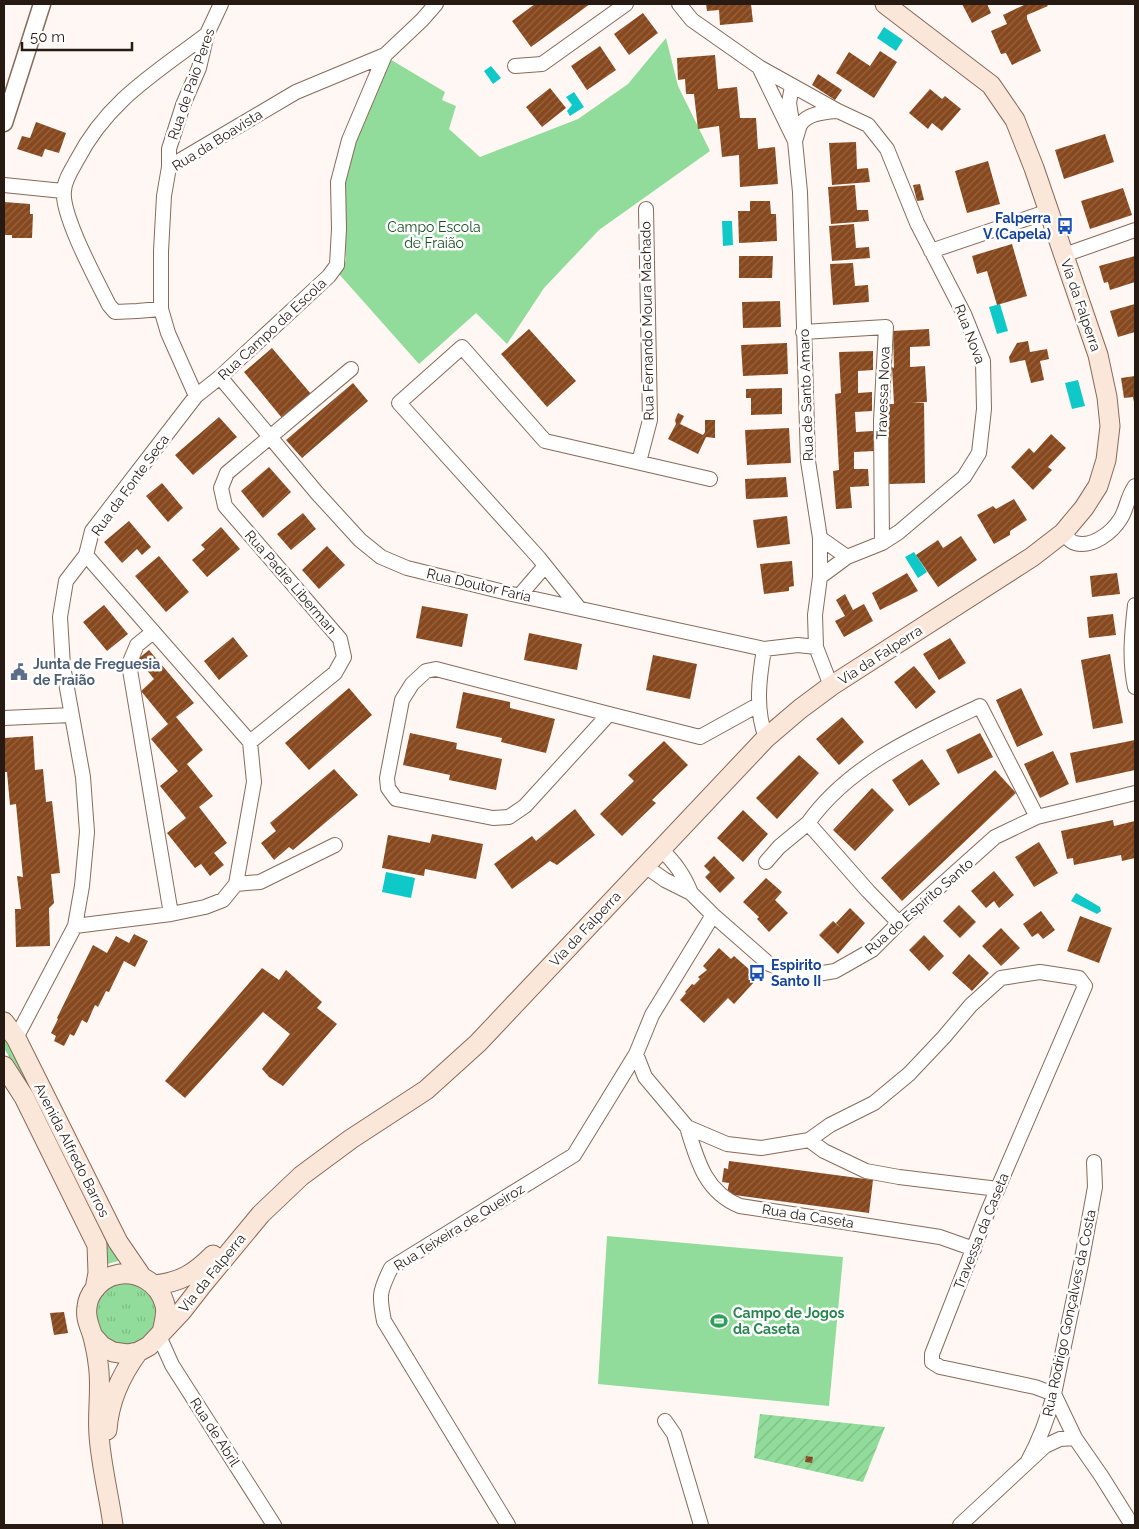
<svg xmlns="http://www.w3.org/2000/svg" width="1139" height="1529" font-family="Raleway,sans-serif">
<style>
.grass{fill:url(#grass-tufts)}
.park{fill:#91dc9a}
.garden{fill:url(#garden-furrows)}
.water{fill:#0fc9c9}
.building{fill:url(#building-hatch)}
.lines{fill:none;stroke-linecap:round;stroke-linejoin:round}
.minor-casing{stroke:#886a59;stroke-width:16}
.tertiary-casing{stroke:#886a59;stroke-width:19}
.secondary-casing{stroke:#886a59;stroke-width:21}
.minor{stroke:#fff;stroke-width:14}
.tertiary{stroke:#fff;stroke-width:16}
.secondary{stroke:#fbe7d9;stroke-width:19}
.labels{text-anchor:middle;stroke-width:5;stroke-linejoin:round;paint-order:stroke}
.street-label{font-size:14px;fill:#261a13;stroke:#fff}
.transit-label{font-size:14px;font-weight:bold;fill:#164399;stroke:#fff;text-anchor:end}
.park-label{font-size:14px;fill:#154f22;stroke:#fff}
.service-label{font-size:14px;font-weight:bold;fill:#4e5e75;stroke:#fff;text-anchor:start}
.leisure-label{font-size:14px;font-weight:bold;fill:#27864d;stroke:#fff;text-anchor:start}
</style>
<defs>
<pattern id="grass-tufts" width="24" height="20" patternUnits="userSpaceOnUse" patternTransform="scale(1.25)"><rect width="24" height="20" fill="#91dc9a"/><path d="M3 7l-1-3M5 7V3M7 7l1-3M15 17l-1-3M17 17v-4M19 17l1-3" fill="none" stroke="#7dbc84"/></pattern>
<pattern id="garden-furrows" width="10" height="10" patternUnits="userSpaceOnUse" patternTransform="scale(1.25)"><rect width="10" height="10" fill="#91dc9a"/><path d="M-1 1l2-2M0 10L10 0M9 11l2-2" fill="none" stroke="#7dbc84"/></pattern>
<pattern id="building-hatch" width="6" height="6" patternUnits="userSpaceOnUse" patternTransform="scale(1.25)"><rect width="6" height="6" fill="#87481d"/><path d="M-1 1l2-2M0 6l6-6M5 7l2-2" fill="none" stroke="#956444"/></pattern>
</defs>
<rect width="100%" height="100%" fill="#fef7f3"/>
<path class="grass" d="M4,1034l117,226 -17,5 -71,-167 -29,-50z
M131,1281c6,3 16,7 20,12 2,2 3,8 4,11 13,34 -39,58 -57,26 -3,-7 -3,-19 -3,-27l13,-17z"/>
<path class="park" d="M666,38l12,48 32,65 -111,79 -55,58 -37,56 -31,-31 -57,51 -80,-90 7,-14 -5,-77 7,-32 40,-93 57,34 -3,8 14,6 -7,23 31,28 98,-38 50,-35z
M607,1236l236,21 -14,149 -231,-22z"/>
<path class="garden" d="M760,1414l125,13 -22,55 -109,-24z"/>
<path class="water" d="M884,27l19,13 -7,11 -19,-13z
M491,66l10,12 -8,6 -9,-13z
M574,92l10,15 -14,9 -3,-5 5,-6 -6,-8z
M722,221h10l1,24 -10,1z
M1000,304l8,27 -11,3 -8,-27z
M1078,380l7,26 -13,3 -7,-26z
M914,552l13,20 -9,6 -13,-21z
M386,872l29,6 -4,20 -29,-6z
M1076,893l24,14 1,4 -4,3 -26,-13z"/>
<path class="building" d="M535,4h55l-59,43 -19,-26z
M706,4h45l2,18 -33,3 -1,-15 -12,1z
M962,4h25l4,9 -19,10z
M1026,4h20l2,2 -21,9v4l14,32 -29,14 -6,-12 -5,1 -10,-23 16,-7 -4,-9z
M643,13l15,20 -29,22 -15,-21z
M600,46l16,24 -29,20 -16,-24z
M880,51l17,11 -23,36 -38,-25 13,-21 21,14z
M715,55l3,34 19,-2 3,31h16l2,31 17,-2 3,37 -38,3 -1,-32 -17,2 -3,-31 -21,3 -4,-35h-8l-1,-15 -7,1 -1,-22z
M818,74l24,16 -7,10 -23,-15z
M550,88l16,20 -24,19 -16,-20z
M930,89l12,10 3,-3 16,13 -19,22 -10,-8 -4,6 -19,-16z
M36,122l30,11 -7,20 -14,-4 -3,8 -25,-8 5,-13 8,2z
M1105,134l9,28 -50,17 -9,-29z
M856,142l1,27 11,-1 2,14 -38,3 -3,-42z
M988,161l12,43 -33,9 -12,-42z
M920,184l4,16 -7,1 -4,-16z
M855,185l2,25h11l1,11 -38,3 -3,-37z
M1123,188l9,27 -42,14 -9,-28z
M750,201h20l1,13h5l1,27 -38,2 -1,-32h12z
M4,202l26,2v10h3l-1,24h-20v-3h-8z
M854,224l2,24 13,-1 1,11 -38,3 -3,-35z
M1012,244l15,52 -30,9 -10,-34 -10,3 -5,-18z
M739,256h34l-1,22h-33z
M1135,256v26l-25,8 -2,-8 -4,1 -5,-17z
M853,263l2,23 13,-1 1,17 -36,3 -3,-41z
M780,301l1,26 -38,1 -1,-26z
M1135,304v28l-17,5 -8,-26z
M529,329l47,52 -29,26 -46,-53z
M929,329l1,17 -20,1v20l15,-1 2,36 -16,1h13l1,80 -36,1v-80h5l-2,-37 2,1 -1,-37z
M1028,341l2,11 17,-3 2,10 -9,2 4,19 -13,3 -6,-23 -15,3 -1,-6 8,-14z
M787,343l1,31 -45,2 -2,-31z
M272,348l39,46 -29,24 -38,-46z
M873,351v19l-15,1v22l14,-1v19l-17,1 1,20 17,-1 1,20 -20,1v17h14l1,17 -19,1 2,21 -16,1 -3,-38 6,-1 -4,-76 6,-1 -2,-41z
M1135,376v26h-1l-1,-5 -9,1 -3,-20z
M353,383l15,18 -66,57 -16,-18z
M782,388v26l-31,1v-17h-5v-9z
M678,413l6,3 -4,8 23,11 2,-3v-12h10v18l-9,-1 -8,17 -30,-15 8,-15 -1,-4z
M219,417l18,20 -44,38 -18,-20z
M789,428l2,35 -44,2 -2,-35z
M1051,434l15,14 -18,19 4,3 -19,20 -22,-23 18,-19 5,5z
M269,467l22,25 -28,26 -22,-27z
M786,477l2,20 -42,2 -1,-20z
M162,483l21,25 -15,14 -22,-26z
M1014,499l13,21 -17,11v4l-16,9 -17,-29 16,-9 3,3z
M303,513l13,16 -25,21 -14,-16z
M787,516l3,28 -33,4 -4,-28z
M129,521l22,26 -9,8 -5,-6 -15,14 -18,-21z
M221,527l19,22 -33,28 -15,-17 13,-11 -4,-4z
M961,536l16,24 -39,27 -22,-32 22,-15 5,8z
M327,546l18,19 -26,24 -17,-19z
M159,556l30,36 -23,20 -31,-36z
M792,561l2,25 -5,1v4l-25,3 -4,-30z
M907,573l11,18 -38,19 -8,-17z
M1117,573l3,21 -28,3 -2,-21z
M845,594l8,16 11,-6 9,17 -29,16 -9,-16 10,-5 -9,-16z
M104,605l24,29 -21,17 -24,-29z
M422,606l46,8 -6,33 -46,-9z
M1113,614l3,21 -27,3 -2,-21z
M529,633l53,11 -5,26 -53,-10z
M233,637l15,19 -29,24 -15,-19z
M950,638l16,25 -27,17 -16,-26z
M149,650l45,53 -18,14 27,33 -16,14 26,32 -14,11 28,36 -13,10 10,12 -14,11 -9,-12 -6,4 -28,-35 19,-15 -26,-32 18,-15 -27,-32 17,-15 -27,-33 13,-12 -16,-20z
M1110,654l13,69 -30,6 -12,-69z
M653,655l44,9 -7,35 -44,-9z
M914,666l22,26 -20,17 -22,-27z
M349,688l23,27 -63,55 -24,-27z
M1021,688l22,47 -26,12 -21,-47z
M463,692l47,10v6l45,11 -9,34 -45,-11 1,-4 -46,-10z
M842,717l22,25 -25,23 -23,-26z
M410,733l47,10 -1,6 46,10 -6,31 -47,-10 1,-5 -47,-10z
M980,733l13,24 -35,17 -12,-24z
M33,736l2,34 8,-1 3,33 6,-1 8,72 -9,1 3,29 -5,5 1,38 -34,1 -1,-38h6l-4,-33 6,1 -7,-73 -6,1 -3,-33h-3v-34z
M1135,740v30l-59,13 -6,-30z
M664,741l24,24 -36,35 4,3 -34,33 -22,-22 34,-33 -6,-6z
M1053,751l16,33 -29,14 -16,-34z
M799,755l20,18 -42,46 -21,-21z
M922,759l18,25 -31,22 -17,-26z
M334,769l24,26 -65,55 -4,-3 -15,13 -13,-17 15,-12 -6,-8z
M995,770l21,23 -114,108 -21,-23z
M872,788l22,22 -39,41 -22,-21z
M575,809l20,26 -38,30 -7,-4 -38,28 -18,-25 38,-28 4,5z
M743,810l25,24 -25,28 -26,-24z
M1113,820l1,6 21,-5v37l-13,3 -1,-6 -47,10 -1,-7 -6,1 -6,-28z
M432,834l51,10 -7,35 -51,-10 -1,7 -42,-8 6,-33 42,8z
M1039,842l19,31 -24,14 -19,-30z
M714,856l21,22 -15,15 -15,-16 5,-5 -6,-6z
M994,871l20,24 -15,13 -5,-7 -8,7 -15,-17z
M766,878l16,14 -7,8 13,13 -19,19 -12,-13 2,-2 -16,-15z
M959,905l17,17 -16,16 -17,-17z
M850,908l15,15 -27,31 -19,-19 14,-14 9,8 -6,-6z
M1041,911l14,19 -12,9 -5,-6 -6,4 -9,-13z
M1080,916l32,12 -13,35 -32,-12z
M1001,928l19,20 -19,18 -19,-20z
M134,934l14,7 -13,26 -11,-6 -15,31 -3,-1 -8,16 -3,-2 -8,18 -5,-3 -8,16 -4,-2 -6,12 -10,-5 2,-5 -5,-3 7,-14 -1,-1 36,-73 14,8 9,-17 13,7z
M924,935l20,21 -15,15 -20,-21z
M719,948l12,11 3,-3 17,15 -3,4 7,6 -21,23 -6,-6 -24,25 -24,-23 6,-7 -1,-1 7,-8 2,1 6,-6 -2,-2 9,-7 -4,-4z
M969,954l20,19 -17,18 -20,-18z
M262,968l17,12 7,-10 36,32 -5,6 20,16 -54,62 -14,-9 -7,-8 28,-35 -27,-22 -78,86 -20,-17z
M729,1161l144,19 -4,33 -142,-19 2,-11 -7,-1 2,-14 4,1z
M64,1312l4,21 -14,2 -4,-22z
M806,1456l7,1 -1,6 -7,-1z"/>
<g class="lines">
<g class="minor-casing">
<path id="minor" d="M679,4l13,16 67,47
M515,66l27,-2 84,-60
M759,67l79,44c-12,1 -31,2 -38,14 -2,5 -3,11 -5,16z
M792,86l-3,17 6,38 5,51 8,269 12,77v39l-5,38 1,32
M169,167l127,-75 89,-37 37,-35 14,-16
M4,185l59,6
M931,251l118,-40
M1064,255l71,-25
M161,309l-24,2 -22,1 -6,-7c-12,-24 -48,-90 -45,-114 0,-10 8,-22 13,-31 31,-60 79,-87 130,-126
M803,332l83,-5 -5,94 1,122
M220,377l97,116 43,47 21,17 26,11 105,26 252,55c-5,30 -9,60 2,89
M196,396l-28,-63 -7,-24v-58l3,-55 5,-29v-18l14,-44 16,-37 8,-34 14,-30
M639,462l11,-42 -4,-211
M1063,533c3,3 7,9 12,10 17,5 37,-10 46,-25 6,-10 6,-20 14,-32
M820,538l27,19 35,-14 17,-11 65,-55 15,-24 5,-44 -1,-48 -19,-47 -47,-91 -30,-74 -19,-24 -30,-14
M820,577l27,-20
M520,595l25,-29
M1135,605c-3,27 -6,54 0,82
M579,608l-40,-50 -140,-155 63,-56 83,94 165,38
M153,632l-16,13 -8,19 42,250
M764,649l34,-4 18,2 15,39
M609,714l-84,92 -16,11 -16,1 -97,-19 -8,-11 -1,-10 15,-78 10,-16 14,-13 10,-2 173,45 91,23 58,-32
M4,718l67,-3
M250,742l85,-69 9,-16 -4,-18 -115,-133 -4,-18 6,-15 124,-104
M661,849c14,14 23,26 30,44
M766,862l13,-15 29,-24
M645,866l20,14 26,13 22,22 56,49 22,8 26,2 18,-3 37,-21 27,-27 96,-86 42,-20 98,-24
M236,884l24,-2 75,-37
M713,915l-61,100 -16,39 9,23 42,50 40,17 34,4 48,-8 21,-15 44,-22 35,-29 35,-37 27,-32 30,-27 39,-6 39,6 6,8 -97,225 -56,143v8l8,5 95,20 19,7
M899,923l-31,-32 -60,-68c41,-58 110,-88 172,-117l57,111
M75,926l96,-12 34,-7 18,-7 13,-16 18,-102 -4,-40 -164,-187
M16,1038l59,-112 7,-40 5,-54 -4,-55 -20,-111 -3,-49 6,-36 20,-26 6,-24 104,-135 24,-19 109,-101 8,-11 2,-36 -1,-47 11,-42 36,-85
M687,1127c10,33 18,65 53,79l200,31 34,12
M809,1140l15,11 42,20 33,6 99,12
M159,1336l13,29 102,160
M1054,1394l21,44 27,39 30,48
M665,1421l9,13 27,91
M1028,1461c12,-22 20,-43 26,-67l27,-130 14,-77 -1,-25
M508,1525l-124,-204c-5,-25 -5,-29 7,-53l183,-113 62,-101
M960,1525l85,-79 15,-7 15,-1"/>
</g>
<g class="tertiary-casing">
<path id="tertiary" d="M4,123l38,-119"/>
</g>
<g class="secondary-casing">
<path id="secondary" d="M4,1022l12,16 102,204 24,35
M4,1066l20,31 73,148 1,28 -3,16
M154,1285c27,-3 40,-11 59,-30
M93,1336l9,10 11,6 14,2 11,-2 11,-6 33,-35 21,-27 58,-70 40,-38 50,-37 75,-49 52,-47 288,-305 34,-29 31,-23 201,-129 31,-24 21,-25 14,-22 8,-26 4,-34 -3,-29 -9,-42 -64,-187 -19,-48 -24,-35 -106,-81
M107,1430c2,-29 14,-55 31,-78
M113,1525c-4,-29 -12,-60 -14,-90 -2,-24 3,-49 -1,-72 -1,-9 -3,-18 -5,-26 -3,-11 -8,-18 -6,-30 1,-13 12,-26 25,-31 23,-8 47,6 53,29 2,9 -1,18 -3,27"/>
</g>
<use href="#minor" class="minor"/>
<use href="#tertiary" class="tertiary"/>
<use href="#secondary" class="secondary"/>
</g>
<defs>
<g id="bus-bare" transform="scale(1.35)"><path d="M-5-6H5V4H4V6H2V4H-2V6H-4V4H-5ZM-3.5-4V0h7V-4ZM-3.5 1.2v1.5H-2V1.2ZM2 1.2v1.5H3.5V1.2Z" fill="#1a4fb4" stroke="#fff" stroke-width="2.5" paint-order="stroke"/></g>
<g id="civic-bare" transform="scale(1.35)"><path d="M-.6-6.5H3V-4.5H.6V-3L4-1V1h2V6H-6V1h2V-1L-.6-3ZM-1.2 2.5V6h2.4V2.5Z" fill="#5c6f8a" stroke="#fff" stroke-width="2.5" paint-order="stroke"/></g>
<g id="stadium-bare" transform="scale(1.35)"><path d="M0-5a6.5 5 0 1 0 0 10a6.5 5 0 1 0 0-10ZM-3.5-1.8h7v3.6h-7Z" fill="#2e9e5b" stroke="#fff" stroke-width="2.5" paint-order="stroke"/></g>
</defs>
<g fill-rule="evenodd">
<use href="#bus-bare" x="1065" y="226"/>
<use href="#civic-bare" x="19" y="672"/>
<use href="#bus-bare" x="757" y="973"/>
<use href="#stadium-bare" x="719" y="1321"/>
</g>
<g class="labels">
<g class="street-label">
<text transform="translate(191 84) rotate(-71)" y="5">Rua de Paio Peres</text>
<text transform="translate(217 140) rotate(-32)" y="5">Rua da Boavista</text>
<text transform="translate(1081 305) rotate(71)" y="5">Via da Falperra</text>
<text transform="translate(647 321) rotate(-91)" y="5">Rua Fernando Moura Machado</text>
<text transform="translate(272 329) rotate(-43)" y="5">Rua Campo da Escola</text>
<text transform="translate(970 334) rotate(69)" y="5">Rua Nova</text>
<text transform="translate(883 393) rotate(-88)" y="5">Travessa Nova</text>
<text transform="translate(806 395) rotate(-92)" y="5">Rua de Santo Amaro</text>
<text transform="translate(130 485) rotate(-54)" y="5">Rua da Fonte Seca</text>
<text transform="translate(291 582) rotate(49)" y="5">Rua Padre Liberman</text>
<text transform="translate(479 585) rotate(13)" y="5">Rua Doutor Faria</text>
<text transform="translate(880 655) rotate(-33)" y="5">Via da Falperra</text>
<text transform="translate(919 906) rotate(-41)" y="5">Rua do Espírito Santo</text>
<text transform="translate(585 929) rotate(-47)" y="5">Via da Falperra</text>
<text transform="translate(72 1150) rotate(63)" y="5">Avenida Alfredo Barros</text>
<text transform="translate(808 1216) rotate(9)" y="5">Rua da Caseta</text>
<text transform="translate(459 1227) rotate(-32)" y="5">Rua Teixeira de Queiroz</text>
<text transform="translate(981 1231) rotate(-68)" y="5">Travessa da Caseta</text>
<text transform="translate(212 1273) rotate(-51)" y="5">Via da Falperra</text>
<text transform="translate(1069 1313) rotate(-78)" y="5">Rua Rodrigo Gonçalves da Costa</text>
<text transform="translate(215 1432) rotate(57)" y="5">Rua de Abril</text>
</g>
<g class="transit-label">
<text x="1051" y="223">Falperra<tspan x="1051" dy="16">V (Capela)</tspan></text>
<text x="771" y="970" text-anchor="start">Espirito<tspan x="771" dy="16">Santo II</tspan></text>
</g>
<g class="park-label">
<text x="434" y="232">Campo Escola<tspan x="434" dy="16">de Fraião</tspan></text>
</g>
<g class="service-label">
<text x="33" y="669">Junta de Freguesia<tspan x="33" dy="16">de Fraião</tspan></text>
</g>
<g class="leisure-label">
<text x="733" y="1318">Campo de Jogos<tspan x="733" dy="16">da Caseta</tspan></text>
</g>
</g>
<rect width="1139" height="1529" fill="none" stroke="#261a13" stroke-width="10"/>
<path d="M22 42v8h110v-8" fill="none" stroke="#261a13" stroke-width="2.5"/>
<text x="30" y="42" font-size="15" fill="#261a13" stroke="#ffffff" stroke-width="4" paint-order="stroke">50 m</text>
</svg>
